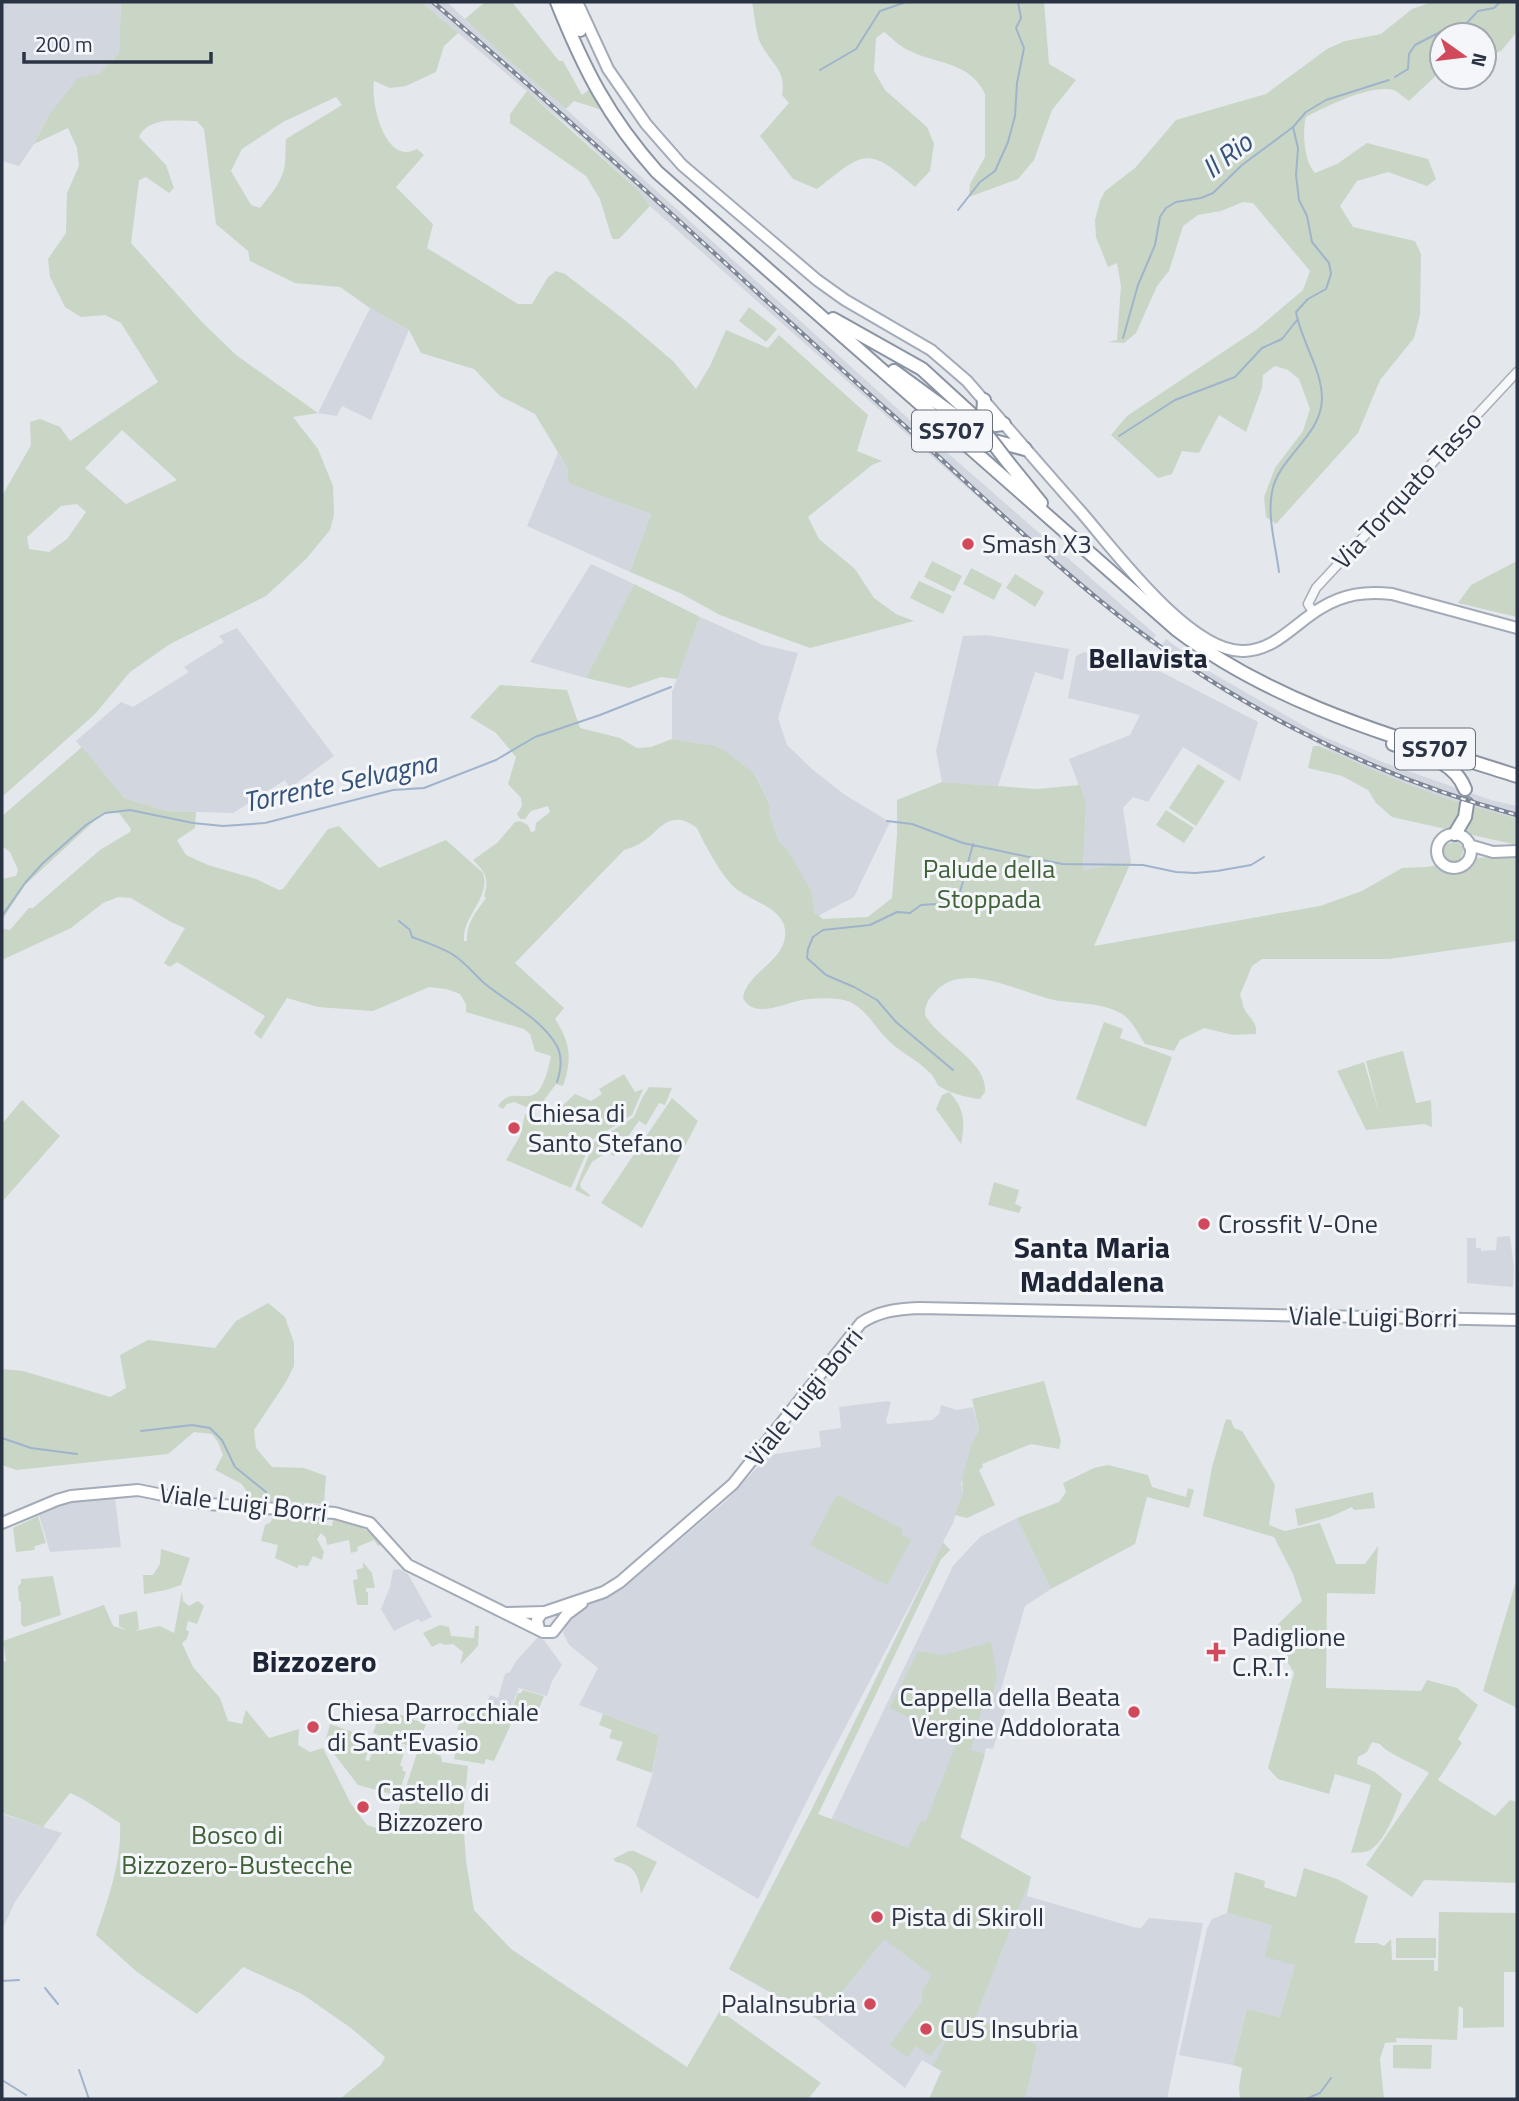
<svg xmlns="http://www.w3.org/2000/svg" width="1519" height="2101" font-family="'Titillium Web',sans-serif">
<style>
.built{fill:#d2d6de}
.green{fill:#c9d6c5;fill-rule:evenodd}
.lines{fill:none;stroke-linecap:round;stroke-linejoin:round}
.stream{stroke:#9fb4cc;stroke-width:2}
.minor-casing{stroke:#a9aeb7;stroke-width:11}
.major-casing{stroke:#a3abb8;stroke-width:14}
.highway-casing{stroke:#8b94a3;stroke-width:16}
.minor{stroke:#f7f8fa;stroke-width:8}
.major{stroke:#fff;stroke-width:10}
.highway{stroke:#fff;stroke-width:12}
.rail-casing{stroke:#7d8696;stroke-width:4.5}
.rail{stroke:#f4f6f9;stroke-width:2;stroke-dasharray:5;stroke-linecap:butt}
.highway-bridge-casing{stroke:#8b94a3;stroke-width:16;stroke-linecap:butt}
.highway-bridge{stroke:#fff;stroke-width:12}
.poi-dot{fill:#d1495b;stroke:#f4f6f9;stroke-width:2.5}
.labels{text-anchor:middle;stroke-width:6;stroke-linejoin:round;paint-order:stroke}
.shield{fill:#f4f6f9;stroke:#676e7b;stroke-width:2}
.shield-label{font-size:24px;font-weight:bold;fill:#2b3445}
.street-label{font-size:26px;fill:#2b3445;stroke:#f4f6f9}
.poi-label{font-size:26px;fill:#2b3445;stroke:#f4f6f9;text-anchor:start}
.park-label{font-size:26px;fill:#3f6138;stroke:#f4f6f9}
.water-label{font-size:28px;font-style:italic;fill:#34527a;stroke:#f4f6f9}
.neighbourhood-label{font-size:28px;font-weight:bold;fill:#1d2536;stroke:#f4f6f9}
.quarter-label{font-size:30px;font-weight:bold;fill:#1d2536;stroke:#f4f6f9}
</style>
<rect width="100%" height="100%" fill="#e4e7ec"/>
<path class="built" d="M2,2h119l-2,51 -20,21 -50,41 -15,29 -15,22 -17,-5z
M421,2h26l58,55 61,52 345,312 245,214 -6,9 -115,-96 -385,-342 -10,-14 -68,-63z
M370,308l39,22 -38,90 -29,-14 -5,10 -19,-3z
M558,453l10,16v9l3,6 80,30 -21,58 -103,-46z
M591,564l43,20 -48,94 -56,-16z
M700,617l63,28 35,8 -20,65 9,27 26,25 32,25 45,27 -36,75 -36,19 -3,-4 -5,-21 -23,-42 -8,-7 -10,-30 1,-6 -13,-29 -32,-26 -21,-7 -32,-5v-47z
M237,628l97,128 -44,32 -5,-8 -52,33 -67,-2 -42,-13 -48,-57 45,-39 12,5 56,-35 -5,-5 40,-25 -5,-6z
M987,635l82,14 -6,31 -28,-8 -37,114 -56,-4 -6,-31 27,-115z
M1166,639l46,34 108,62 65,28 106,37 26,6v12l-35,-8 -63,-20 -67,-27 -145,-82 -48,-32z
M1084,652l58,10 116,60 -18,59 -57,-34 -35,55 -15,-5 -10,11 8,54 -48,8 3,-65 -17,-46 61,-24 10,-20 -72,-17 8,-42z
M1510,1236l4,32 -1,19 -46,-4v-45h9v10h5v3l15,-1 1,-13z
M888,1401l3,1 -5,19 2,3 44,-4 7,-6 2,-9 16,5 16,-3 6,24 -18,52 2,9 -10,31 -10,19 7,8 -9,9 -123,255 13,6 122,-254 27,-29 37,-19 34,71 -26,17 -24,83v10l7,2 -15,48 -7,-1 -26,91 71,38 -4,19 106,31 8,1 8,-10 54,5 -36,176h-238l12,-28 -19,-11 -17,28 -88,-69 -88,-50 82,-158 122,-250 -116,220 -59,118 -122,-73 16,-50 7,-41 -80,-30 19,-37 -29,-23 -6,-12 4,-15 27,-17 34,-17 99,-84 42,-45 52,-8 -2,-16 22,-3 -2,-21z
M115,1498l6,49 -71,5 -11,-37 14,-8 32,-7z
M399,1569l9,5 24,43 -11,5 -3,-3 -24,12 -13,-22 9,-22 3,-17z
M538,1637l6,3 18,25 -10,16 -5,15 -28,-8 -10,25 -23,-8 4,-10 8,3 7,-24 5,-2 6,-11z
M2,1814l60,19 -47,69 -12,26z
M1227,1913l46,12 22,40 -15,52 -33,-8 -14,56 -54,-10 28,-126 5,-10z"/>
<path class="green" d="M121,2h300l37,31 -14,13 -8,26 -30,14 -16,2 -16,-7c-3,18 7,70 32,71 4,0 8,-2 11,-3l7,6 -28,32 37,37 -6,24 91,56h14l16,-27 8,-6 9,3 61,47 47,40 23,28 14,-23 16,-36 42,18 11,-13 89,80 -11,36 25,10 -10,4 -64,52 11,22 36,30 19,29 22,16 18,7 -104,27 -90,-33 -40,-22 -50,-21 21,-58 -81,-30 -2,-5v-10l-33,-55 -35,-18 -26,-27 -53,-16 -12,-23 -39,-22 -30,-21 -45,-4 -45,-22 -2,-10 -32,-27 -12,-95 -7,-8c-20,0 -48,-5 -58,16l27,28 8,23 -5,5 -23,-16 -7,3 -8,63 71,79 34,33 82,58 -25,4 25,32 15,37 1,29 -4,15 -24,29 -40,37 -96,48 -40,28 -35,42 -93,83v-301l29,-51 -1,-23 10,-3 20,8 10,14 88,-59 -37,-59 -16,-8 -24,2 -16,-10 -15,-30 -2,-18 18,-26 1,-40 12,-27 -2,-18 -9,-20 -34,16 15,-29 29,-37 21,-4 20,-21zM336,97l6,8 -56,34c-1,8 0,15 -1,23 0,16 -15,34 -25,46l-9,-3 -20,-34 11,-22 41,-27zM122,430l55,50 -51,24 -41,-36zM77,504l9,8 -19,27 -18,13 -20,-3 -2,-12 34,-31z
M485,2h27l47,59h4l19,34 8,-6 12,21 -28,-9 -8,8 -61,-52 -40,-38z
M752,2h292l5,62 27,16 -24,30 -18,50 -16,19 -49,18 1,-13 15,-27v-63c-14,-33 -52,-30 -79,-45 -8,-4 -15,-12 -22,-17l-8,6 -2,33 11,19 42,37 7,17 -4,27 -15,16c-48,-42 -51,-35 -98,2l-24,-10 -33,-43 29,-33 -7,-8c5,-23 -10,-31 -20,-49 -7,-12 -7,-31 -10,-44z
M1432,2h85v30l-16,19 -17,6v-22h-42v35l-33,31c-4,-3 -9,-7 -13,-10 -21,-9 -71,16 -90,26 -4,14 -2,45 9,56l22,-9 30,-21 61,16 8,20 -9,7 -39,-14 -31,9 -17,25 13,21 62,14 6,13 -1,61 -6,23 -34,42 -22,53 -82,91 -10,-7 -2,-20 11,-29 28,-37 7,-22 -11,-30 -11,-9 -13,-4 -12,9 -1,13 -16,44 -27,-17 -20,38 -17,-2 -10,23 -14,4 -47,-43 16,-19 129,-86 47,-40 7,-19 -57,-68 -10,-1 -22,9 -23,4 -15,11 -14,45 -12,15 -21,47 -12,10 -16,-1 9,-2 4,-54 -4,-23 -9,4 -12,-30 -1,-17 5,-19 5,-10 30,-23 41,-48 90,-26 61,-45 18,-8 36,-7 31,-25z
M527,91l113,101 10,14 -31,33h-6l-2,-4 -11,-36 -14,-23 -76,-53v-9z
M749,307l28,22 -11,13 -27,-21z
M932,561l30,15 -8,16 -30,-15z
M1517,561v56l-59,-14 13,-18z
M971,568l31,16 -8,16 -31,-16z
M1015,574l29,18 -9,15 -29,-19z
M919,581l33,15 -9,18 -33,-16z
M634,584l66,33 -23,62 -16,-2 -32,11 -43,-10z
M500,685l67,5 13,38 40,10 17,10 14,-1 21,-8 43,7 10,5 26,20 6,7 13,28 -1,6 10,30 8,7 24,42 4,22 8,6 45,-2 24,-19 5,-63v-35l45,-18 95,7 43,-4 6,20 -3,65 48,-8 -37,84 226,-40 42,-15 40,-23 25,-1 24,-5c-5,-5 -10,-9 -5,-17l9,-4 5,3 4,5 -4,11 37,-4 20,-5v90l-128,18h-127l-10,7 -12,29c2,4 2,7 3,11 4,11 15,15 13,28l-23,1 -29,-7 -24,12 -6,11 -29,-7c-6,-9 -13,-24 -23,-30 -20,-12 -46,-10 -68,-14 -34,-7 -89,-40 -118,-9 -8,8 -11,14 -11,24 14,26 63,46 60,77l-5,7c-12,-1 -31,-6 -41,-13 -3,-3 -5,-10 -9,-13 -13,-14 -32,-21 -46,-37 -10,-11 -20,-28 -34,-34 -13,-5 -34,-4 -48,-2 -18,3 -48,20 -59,-2 3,-25 39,-35 42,-61 4,-29 -35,-35 -51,-50 -12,-11 -30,-43 -37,-59 -29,-21 -37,4 -56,15 -5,3 -11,5 -17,7l-109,113 49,45 -9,11c16,24 17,40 8,67l-7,-2 -17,23h-13l-12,-5 -7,2 -4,5 -5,-3c15,-23 34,4 45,-23 4,-8 6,-18 8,-27l-16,-5 -5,-17 -6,-5 -58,-17v-8l-6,-10 -14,-5 -17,-2 -56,24 -55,-4 -31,-9 -26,41 -7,-6 11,-17 -88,-54 -7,5 -6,-4 21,-35 -14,-6 -40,-24 -13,-1 -15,6 -32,25 -69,32v-35l2,4 6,1 19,-22h4l67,-58 30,-18 1,-3 -12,-16h-16l-78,72 -23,35v-41l14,-3 2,-6 -8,-18 -8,-6v-30l80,-69 42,51 42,13 30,1 -1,16 -18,12 9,15 22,10 48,14 23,11 4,-1 45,-60 11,-3 40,42 67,-28 37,33c8,25 -21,43 -19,68h3c-1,-18 9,-29 19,-43l-2,-2c6,-17 1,-24 -11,-36l24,-17 18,-21 5,-1 8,4 3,7 4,-1 1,-8 14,-11 -2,-6 -17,5 -6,8h-5l-3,-5 5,-8 -1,-8 -13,-14 8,-27 -20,-24 -26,-16z
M1313,746h6c65,30 128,57 198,72v27l-125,-28 -16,-14 -8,-13 -26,-14 -34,-8z
M1198,764l27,17 -29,45 -27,-18z
M1166,810l28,18 -10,15 -28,-18z
M1104,1022l19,7 -3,9 52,19 -26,70 -70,-28z
M1403,1051l13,52 15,-3 1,27 -8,-3 -58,6 -29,-59 27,-9 15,51 -13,-52z
M624,1074l11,18 8,-3 -11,26 -40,25 -21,48 -65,-28 14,-24 5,-22 21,7 29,-27 16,7 11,-7 -3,-5z
M649,1087l23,1 -7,17 -6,-2 -13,22 -7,-4 -25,35 -7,-4 -15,10 -12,22 1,4 9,7 -1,2 -14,-7 19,-48 40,-25 8,-19z
M949,1092c16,16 16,32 12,52l-25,-35 6,-14z
M672,1098l26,23 -56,107 -41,-25z
M22,1100l38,36 -58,66v-78z
M994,1182l25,8 -4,14 7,3 -3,6 -31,-8z
M268,1303l17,14 9,26v23l-8,16 -32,48 2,18 16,19 32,1 22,8 -2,28 -72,-4 -10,-16 -27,-14 8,-15 -5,-13 -6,-8 -18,-2 -26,22 -152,16 -14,-5v-96l21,2 87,26 16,-9 -6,-33 28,-15 67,8 21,-27z
M1044,1381l17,60 -2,8 -28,-5 -49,20 1,3 -4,3 16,35 -28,13 -12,-3 8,-23 -1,-13 10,-35 7,-14 -7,-31z
M1226,1419l5,1 3,8 8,3 33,54 -6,40 16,6 35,-8 16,41h29l13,-18 -3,48 -48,-1 -1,95 95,3 6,-11 30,8 21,17 -20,34 4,4 -24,37 57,36 15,-16 7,2v81l-93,-3 -12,17 -46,-32 63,-92c-13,-9 -42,-19 -49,-29l-8,-2 -5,10 -9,5 -1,7 18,8 27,22c-5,16 -18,50 -34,57 -5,2 -12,1 -17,2l20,-68 -36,-11 -6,20 -51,-15 -10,-11 26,-95 -24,-41 32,-31 -9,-27 -19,-37 -71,-21 9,-49z
M1108,1465l40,10 4,12 34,10 2,-9 6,2 -5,18 -42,-11 -12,47 -84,45 -34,-71 42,-16 7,-10 -3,-9 31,-15z
M1373,1492l2,16 -21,2 -2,-3 -22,10 -32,9 -3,-17z
M838,1495l64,34v6l9,5 -24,45 -77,-40 25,-47z
M38,1516l8,27 -11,3 -1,4 -18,2 -3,-24z
M272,1517l56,2 -3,6 7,1 1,-6c20,2 37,8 48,25l-3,1 -4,-6 -17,7 1,4 -7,2 -2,-13 -22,5 -1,-7 -5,-5 -4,6 7,13 -2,8 -9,-4 -5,10 -9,-1 -2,3 -22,-10 3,-13 -17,-4 4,-16 6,-3z
M943,1543l7,7 -9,9 -123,255 90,34 13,-27h5l31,-79 -67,-34 28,-57 26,4 47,-13 6,35 -5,20 -7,-1 -14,54 14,4 -25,83 71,40 -56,141 62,27 -12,54h-96l13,-28 -9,-5 18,-36 -20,26 -15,-10 -9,11 -17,-12 32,-43v-10l10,-17 -48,-36 -64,80 -91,-50 82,-158z
M161,1549l29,9 -9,27 -15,5 -22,4 -1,-19h10l7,-11z
M363,1562l9,11 3,15h-9v4h2v13h-11l-4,-25 5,-1 -2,-9 7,-2z
M53,1576l8,39 -37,12 -3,-3v-22l-2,-1 -1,-15 3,-2v-5z
M1517,1578v130l-34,-17z
M182,1591l1,10 6,5 9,-5 6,5 -7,18 -9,-3 -2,9 3,1 -2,8 -5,4 11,24 27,31 8,23 14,3 4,-14 23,28 30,-9 -1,16 12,7 13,-4 28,56 16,21 24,8 26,-80h16l8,3 1,6 26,4 -5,51 3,44 8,49 37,39 176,118 34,-58 1,3 99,71 -13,16h-468l41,-34 4,-8 -34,-29 -49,-34 -59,-27 -46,47 -60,-42 -41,-37c12,-36 26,-74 24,-112 -17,-10 -32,-23 -50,-30l-27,34 -41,-14v-151l4,-1 -3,-20 101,-36 9,21 13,4 -7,-4v-11l18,-4 2,18 -4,2 25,-5 14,7z
M440,1625l9,2 2,9 23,2 1,-12h4l-1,20 -18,19 3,-13 -10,-8 -8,1 -5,-2 -8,4 -9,-14z
M523,1690l21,6 -8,20 -24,-8 6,-15h3z
M466,1705l45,19 -17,37 -8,-2 -2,5 -30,-5 1,-6 -4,-2 4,-13 6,2 2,-8 -6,-3z
M382,1708l44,16 -9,25 -44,-16z
M603,1714l56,21 -7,38 -36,-13 7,-18 -14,-4 3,-8 -13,-5z
M330,1724l42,15 -7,21 4,1 8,-23 29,9 -6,18 3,2 -1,3 4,2 -8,24 -40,-11 -27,-35 -5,-11z
M629,1851h5l23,11 -16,32c-2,-18 -6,-29 -25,-32l-3,-3z
M1304,1868l33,11 31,17 -14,47h23l7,3 7,-7 1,21h42v11h4l1,-59 78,1v59h-13v55l-41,1v-20l-4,-2 -2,34 -61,-2 1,4 -12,1 -5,16 4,40h-144l-1,-12 3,-19 -9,-3 14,-56 33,8 15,-52 -30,-8 7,-32 -45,-12 8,-41 30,9 -1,6 32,10z
M1396,1938h40v20h-40z
M1393,2045h39l-1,24 -38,-1z"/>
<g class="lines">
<path class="stream" d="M820,70l36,-21 24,-38 26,-9
M1395,77l13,-8 1,-15 6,-9 25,-13 25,-7 13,-14 16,-3 6,-6
M958,210l22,-28 15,-11 13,-29 7,-26 2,-33 7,-35 -8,-20 5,-10 -3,-16
M1123,338l15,-53 17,-40 5,-28 6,-9 10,-6 25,-4 12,-5 29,-28 51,-38 13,-15 20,-12 63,-20
M1119,436l56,-36 60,-23 27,-29 20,-9 15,-19
M1279,572c-3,-25 -12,-55 -7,-80 6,-35 49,-55 50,-93 0,-30 -21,-58 -26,-87l12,-13 18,-10 5,-15 -2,-11 -17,-21 -5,-26 -8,-16 -3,-25 2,-27 -5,-21
M887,821l25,3 51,19 99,21 81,1 33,7 19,1 22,-2 34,-6 13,-8
M2,916l23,-33 18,-20 43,-38 19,-12 25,-3 63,13 30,3 42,-3 128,-33 31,-2 72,-28 39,-23 65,-22 71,-28
M399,921l11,9 2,7c13,5 28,10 40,17 13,8 21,19 32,29 24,20 57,35 73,63 6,12 4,24 0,36
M953,1070l-57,-48 -19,-22 -23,-13 -28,-12 -19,-17 1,-9 5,-12 10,-7 47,-5 27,-13 13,1 11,-8 30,-2 8,-7 14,-52
M141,1431l51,-6 18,3 12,12 13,27 31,25
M2,1438l29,10 46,6
M2,1981l17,-1
M45,1988l13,16
M79,2070l10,29
M2,2080l24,15
M1289,2099h8
M1306,2099l14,-6 11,-15"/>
<g class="minor-casing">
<path id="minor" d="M1314,613l-6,-9 8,-16 201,-216"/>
</g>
<g class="major-casing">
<path id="major" d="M577,2l31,67 38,55 36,41 135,115 28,20 86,50 36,31c38,44 76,88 115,132 32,37 109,141 162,138 32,-1 51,-28 77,-43 23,-14 44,-17 71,-14l125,34
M1437 851a17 17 0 1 1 34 0a17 17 0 1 1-34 0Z
M1469,845l24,7 24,-1
M2,1523l55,-23 14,-4 67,-6 70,14 127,9 35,10 38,42 135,67h10l14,-18 15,-11
M508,1613l36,-1
M539,1629l-2,-9 5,-7 62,-21 16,-10 113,-98 128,-161c18,-12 36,-14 58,-15l598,12"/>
</g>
<g class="highway-casing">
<path id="highway" d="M557,2c27,67 51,115 100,170l520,458c100,76 222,108 340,146
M568,2l12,28
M833,319l89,50 48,44
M894,371l93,68 38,10
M971,421l15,5 18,-2
M977,423l6,-7 1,-16
M1007,461l34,42
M1393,744c26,10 61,15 72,45
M1455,834l10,-17 2,-13"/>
</g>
<use href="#minor" class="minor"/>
<use href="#major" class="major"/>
<use href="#highway" class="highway"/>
<g class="rail-casing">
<path id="rail" d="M433,2c155,132 303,273 455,409 70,62 138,129 210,188 122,101 267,175 419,216"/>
</g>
<use href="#rail" class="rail"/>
<g class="highway-bridge-casing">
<path id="highway-bridge" d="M970,413l37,48"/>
</g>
<use href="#highway-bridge" class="highway-bridge"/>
</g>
<g class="poi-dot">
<circle cx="968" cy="544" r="7"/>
<circle cx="514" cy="1128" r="7"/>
<circle cx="1204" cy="1224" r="7"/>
<path d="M1212.5 1641.5h7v7h7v7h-7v7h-7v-7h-7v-7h7z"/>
<circle cx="1134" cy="1712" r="7"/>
<circle cx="313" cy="1727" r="7"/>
<circle cx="363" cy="1807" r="7"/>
<circle cx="877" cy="1917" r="7"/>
<circle cx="870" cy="2004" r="7"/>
<circle cx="926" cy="2029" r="7"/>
</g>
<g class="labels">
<g class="shield">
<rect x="912" y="410.5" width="80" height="41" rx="5"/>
<rect x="1395" y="728.5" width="80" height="41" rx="5"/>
</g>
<g class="shield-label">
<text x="952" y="439">SS707</text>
<text x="1435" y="757">SS707</text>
</g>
<g class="street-label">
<text transform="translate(1407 490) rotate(-47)" y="9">Via Torquato Tasso</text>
<text transform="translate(1373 1317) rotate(1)" y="9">Viale Luigi Borri</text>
<text transform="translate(804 1397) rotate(-51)" y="9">Viale Luigi Borri</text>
<text transform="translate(243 1503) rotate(7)" y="9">Viale Luigi Borri</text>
</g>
<g class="poi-label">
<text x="982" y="553">Smash X3</text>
<text x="528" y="1122">Chiesa di<tspan x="528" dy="30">Santo Stefano</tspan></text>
<text x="1218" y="1233">Crossfit V-One</text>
<text x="1232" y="1646">Padiglione<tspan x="1232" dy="30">C.R.T.</tspan></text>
<text x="1120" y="1706" text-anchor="end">Cappella della Beata<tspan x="1120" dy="30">Vergine Addolorata</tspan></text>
<text x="327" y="1721">Chiesa Parrocchiale<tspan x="327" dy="30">di Sant'Evasio</tspan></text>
<text x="377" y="1801">Castello di<tspan x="377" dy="30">Bizzozero</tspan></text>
<text x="891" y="1926">Pista di Skiroll</text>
<text x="856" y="2013" text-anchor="end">PalaInsubria</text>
<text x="940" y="2038">CUS Insubria</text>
</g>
<g class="park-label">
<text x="989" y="878">Palude della<tspan x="989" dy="30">Stoppada</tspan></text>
<text x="237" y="1844">Bosco di<tspan x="237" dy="30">Bizzozero-Bustecche</tspan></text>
</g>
<g class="water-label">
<text transform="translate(1227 155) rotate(-38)" y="10">Il Rio</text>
<text transform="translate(340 782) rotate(-12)" y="10">Torrente Selvagna</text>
</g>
<g class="neighbourhood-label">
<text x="1148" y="668">Bellavista</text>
</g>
<g class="quarter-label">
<text x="1092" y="1258">Santa Maria<tspan x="1092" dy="34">Maddalena</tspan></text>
<text x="314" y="1672">Bizzozero</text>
</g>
</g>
<rect width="1519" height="2101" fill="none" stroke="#2b3445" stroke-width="7"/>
<g transform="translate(1463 56) rotate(104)"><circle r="33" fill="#f4f6f9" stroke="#a4a8b1" stroke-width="2"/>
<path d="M0-5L12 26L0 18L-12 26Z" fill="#d1495b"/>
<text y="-10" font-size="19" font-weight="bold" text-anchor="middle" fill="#2b3445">N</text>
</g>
<path d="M24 52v10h187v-10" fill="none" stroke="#2b3445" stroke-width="3.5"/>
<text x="35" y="52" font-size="21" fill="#2b3445" stroke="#f4f6f9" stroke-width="5" paint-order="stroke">200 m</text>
</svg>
